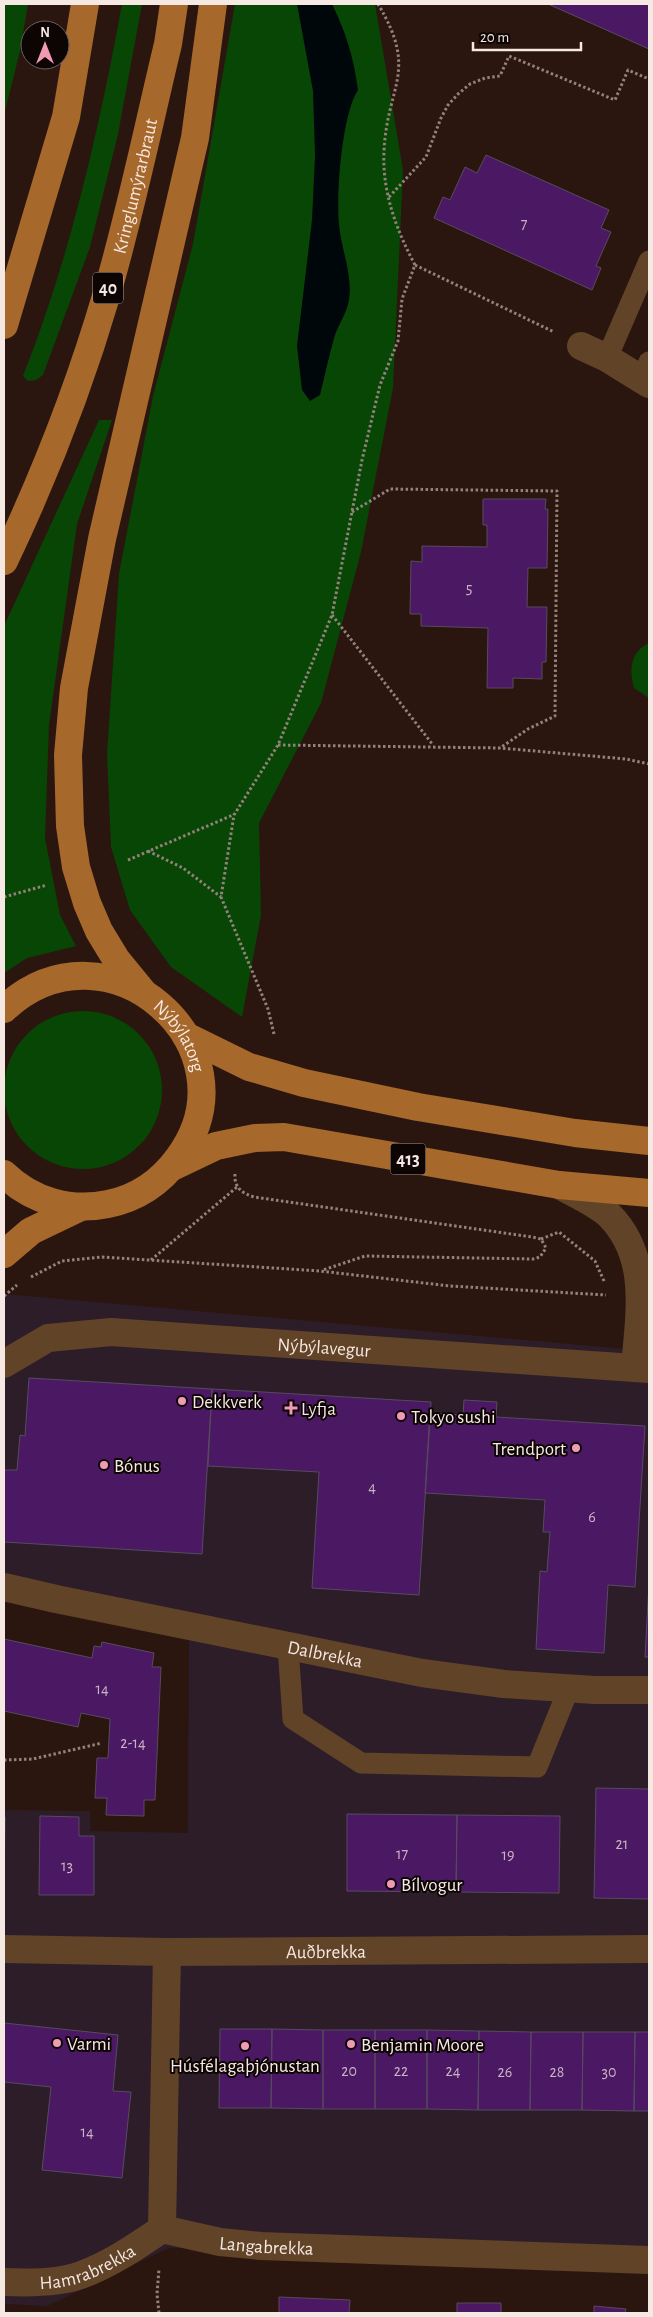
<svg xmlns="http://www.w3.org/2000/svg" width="653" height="2317" font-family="'Alegreya Sans',sans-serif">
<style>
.commercial{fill:#2c1d29}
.green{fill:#084605}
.water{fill:#00070b}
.building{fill:#4b1864;stroke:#574b5f}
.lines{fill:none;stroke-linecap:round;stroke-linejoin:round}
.path{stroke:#93827b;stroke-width:3;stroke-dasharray:2.5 2.5;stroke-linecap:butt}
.lane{stroke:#614328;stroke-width:21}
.street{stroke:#614328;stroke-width:28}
.primary{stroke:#a7682b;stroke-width:28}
.poi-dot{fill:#f09ab5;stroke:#0c0503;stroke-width:2}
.labels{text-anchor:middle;stroke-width:4;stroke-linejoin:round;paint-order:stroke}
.number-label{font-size:16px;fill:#cbb4c2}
.shield{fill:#0c0503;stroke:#b0a49f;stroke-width:1}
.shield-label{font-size:18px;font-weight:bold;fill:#f6e8e2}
.street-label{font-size:19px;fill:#f6e8e2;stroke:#0c0503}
.poi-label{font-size:19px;fill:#f6e8e2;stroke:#0c0503;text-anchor:start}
</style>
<rect width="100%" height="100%" fill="#2a160f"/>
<path class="commercial" d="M4,1294l645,57v902l-480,-5 -122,58 -43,-2v-494l86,1v20l98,2 1,-213 -185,-42z"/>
<path class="green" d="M4,4h24l-8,47 -16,64z
M122,4h20l-24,130 -28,113 -47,128 -7,5 -8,1 -5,-5c47,-119 76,-246 99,-372z
M235,4h140l28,166 -10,218 -32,164 -40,151 -62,120 2,92 -19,102 -71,-50 -41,-57 -19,-63 -4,-93 12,-180 34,-178 40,-152z
M99,420h13l-35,104 -28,201 -4,113 15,77 16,31 -49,12 -23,15v-347z
M649,643v55l-15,-10c-5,-18 -4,-36 15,-45z
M4 1090a79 79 0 1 1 158 0a79 79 0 1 1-158 0Z"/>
<path class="water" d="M297,4h35c14,28 22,55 26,86 -16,24 -22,104 -19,134 2,25 14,51 10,76 -2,12 -10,24 -14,35 -6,20 -10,40 -15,60l-10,6 -8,-11 -5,-44 15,-126 3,-64 -2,-65z"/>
<path class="building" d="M548,4h101v45z
M486,155l123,55 -8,18 10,4 -15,34 5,2 -9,22 -158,-72 9,-21 7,3 15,-33 12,6z
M483,499h63l-1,10h3l-1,59h-19l-1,39h20l-1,55h-4v17l-29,-1v10h-26l1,-60 -67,-2v-12h-11l1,-53 11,1v-16l65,1v-22h-4z
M29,1378l183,11 -10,165 -198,-12v-72h13l3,-35 5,1z
M212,1389l219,13 -12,193 -107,-7 7,-116 -111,-6z
M464,1400l33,2 -1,15 149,9 -10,161 -27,-2 -4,68 -68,-4 4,-78 7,1 3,-40h-7l2,-32 -120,-7 5,-80 33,2z
M649,1583v74h-4z
M4,1639l88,19 2,-12 7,1 1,-5 52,11 -2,14h9l-6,133h-11v16l-38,-1 1,-17h-12l2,-40h11l2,-39 -29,-6 -3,14 -74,-16z
M596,1788l53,1v110l-55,-1z
M347,1814l110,1 -1,77 -109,-1z
M457,1815l103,1 -1,77 -103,-1z
M40,1816l39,1v19h15v59h-55z
M4,1817h1l-1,73z
M4,2023l114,12 -5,56 18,1 -9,86 -80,-8 9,-83 -47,-5z
M220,2029h52l-1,79h-52z
M272,2029l51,1v79l-52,-1z
M323,2030h52v79h-52z
M375,2030h52v79h-52z
M427,2030l52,1 -1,79 -51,-1z
M479,2031l52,1 -1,78h-52z
M531,2032h52l-1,78h-52z
M583,2032h52l-1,79 -52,-1z
M635,2032h14v79h-15z
M279,2297l71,3 -1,13h-70z
M457,2303h44v10h-71h27z
M594,2306l32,3 -1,4h-31z"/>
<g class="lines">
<path class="path" d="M389,197l37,-40 15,-39 7,-13 10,-11 12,-10 15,-6 15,-2 9,-20 106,44 13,-30 21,9
M415,265l139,67
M352,512l38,-23 167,2 -2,225 -27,13 -28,19
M332,615l101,130
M278,745l222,3 126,11 23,5
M148,851l35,17 38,29
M128,860l105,-45
M4,897l43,-12
M274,1034l-6,-25 -47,-112 13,-82 44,-70 54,-130 30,-155 18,-75 18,-44 4,-42 13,-34c-19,-36 -33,-73 -31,-114 3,-66 35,-79 -6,-147
M235,1174c-1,14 7,19 19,23l278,40 9,2 5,9 -6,9 -7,2 -168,-3 -42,14
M541,1239l18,-7 36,29 9,20
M151,1260l86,-73
M31,1277l31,-16 40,-4 218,14 130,15 156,9
M4,1296l13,-11
M4,1760l29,-1 69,-16
M159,2313l-2,-19 2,-25"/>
<path class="lane" d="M607,358l42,-97
M642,379l7,-17
M288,1647l5,72 68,44 176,4 32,-79"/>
<g class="street">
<path d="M581,346l26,12 42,26"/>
<path d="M559,1185c16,9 37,18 50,30 42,42 30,100 26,153"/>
<path id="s1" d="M4,1364l44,-26 63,-6 538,37"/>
<path id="s2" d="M4,1587l52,12 366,74 82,11 90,6h55"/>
<path id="s3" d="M4,1949l163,3 482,-3"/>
<path id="s4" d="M162,2229l58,13 41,4 388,14"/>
<path d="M162,2229l5,-277"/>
<path id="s5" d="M4,2282c23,1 56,1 77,-7 30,-11 56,-29 81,-46"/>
</g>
<g class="primary">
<path d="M4,325l62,-208 19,-113"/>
<path id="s6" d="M4,561c41,-86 76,-176 103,-268 24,-82 41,-166 61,-249l6,-40"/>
<path d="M143,992l-27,-33 -17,-28 -12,-28 -11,-36 -6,-41 -2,-71 6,-67 28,-149 93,-401 18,-134"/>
<path id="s7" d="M4,1009c104,-97 255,39 175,148 -18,25 -41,41 -71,47 -38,8 -76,-3 -104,-30"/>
<path d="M186,1036l63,31 55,16 114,24 157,26 74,8"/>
<path d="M172,1167l44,-21 39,-8 29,-1 275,48 90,8"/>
<path d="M4,1254l27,-23 50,-24"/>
</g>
</g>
<g class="poi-dot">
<circle cx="182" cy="1401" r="5"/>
<path d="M288.5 1400.5h5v5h5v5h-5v5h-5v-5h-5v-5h5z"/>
<circle cx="401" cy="1416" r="5"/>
<circle cx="576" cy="1448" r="5"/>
<circle cx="104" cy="1465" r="5"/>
<circle cx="391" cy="1884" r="5"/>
<circle cx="57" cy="2043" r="5"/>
<circle cx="351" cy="2044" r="5"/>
<circle cx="245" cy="2046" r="5"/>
</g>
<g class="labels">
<g class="number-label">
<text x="524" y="229">7</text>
<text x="469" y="593">5</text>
<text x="372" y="1492">4</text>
<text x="592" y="1522">6</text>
<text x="102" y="1694">14</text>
<text x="133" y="1748">2-14</text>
<text x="622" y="1849">21</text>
<text x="402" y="1859">17</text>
<text x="508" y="1860">19</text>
<text x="67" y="1871">13</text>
<text x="349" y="2076">20</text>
<text x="401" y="2076">22</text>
<text x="453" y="2076">24</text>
<text x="505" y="2077">26</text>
<text x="557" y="2077">28</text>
<text x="609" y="2077">30</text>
<text x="87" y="2137">14</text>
</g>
<g class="shield">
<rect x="93" y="272.5" width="30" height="31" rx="4"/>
<rect x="390.5" y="1143.5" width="35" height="31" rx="4"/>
</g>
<g class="shield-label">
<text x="108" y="294">40</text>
<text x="408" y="1165">413</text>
</g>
<g class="street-label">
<text dy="7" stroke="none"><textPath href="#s6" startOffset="398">Kringlumýrarbraut</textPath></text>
<text dy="7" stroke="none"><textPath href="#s7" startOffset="209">Nýbýlatorg</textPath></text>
<text dy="7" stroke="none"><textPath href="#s1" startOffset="328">Nýbýlavegur</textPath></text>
<text dy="7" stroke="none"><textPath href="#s2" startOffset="328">Dalbrekka</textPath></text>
<text dy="7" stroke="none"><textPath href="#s3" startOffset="322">Auðbrekka</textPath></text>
<text dy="7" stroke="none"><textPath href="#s4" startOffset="106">Langabrekka</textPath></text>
<text dy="7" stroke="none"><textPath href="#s5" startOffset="86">Hamrabrekka</textPath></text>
</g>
<g class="poi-label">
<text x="192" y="1408">Dekkverk</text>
<text x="301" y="1415">Lyfja</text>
<text x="411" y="1423">Tokyo sushi</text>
<text x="566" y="1455" text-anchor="end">Trendport</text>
<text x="114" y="1472">Bónus</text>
<text x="401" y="1891">Bílvogur</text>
<text x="67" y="2050">Varmi</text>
<text x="361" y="2051">Benjamin Moore</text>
<text x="245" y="2072" text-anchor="middle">Húsfélagaþjónustan</text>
</g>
</g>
<rect width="653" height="2317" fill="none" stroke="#f6e8e2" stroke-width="10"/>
<g transform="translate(45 45)"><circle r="24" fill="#0c0503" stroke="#6a605c"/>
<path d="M0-4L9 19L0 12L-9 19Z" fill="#f09ab5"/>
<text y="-8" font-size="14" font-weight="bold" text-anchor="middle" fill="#f6e8e2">N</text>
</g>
<path d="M473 42v8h108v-8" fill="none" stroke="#f6e8e2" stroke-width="2.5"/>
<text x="480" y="42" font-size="15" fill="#f6e8e2" stroke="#0c0503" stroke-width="4" paint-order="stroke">20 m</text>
</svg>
